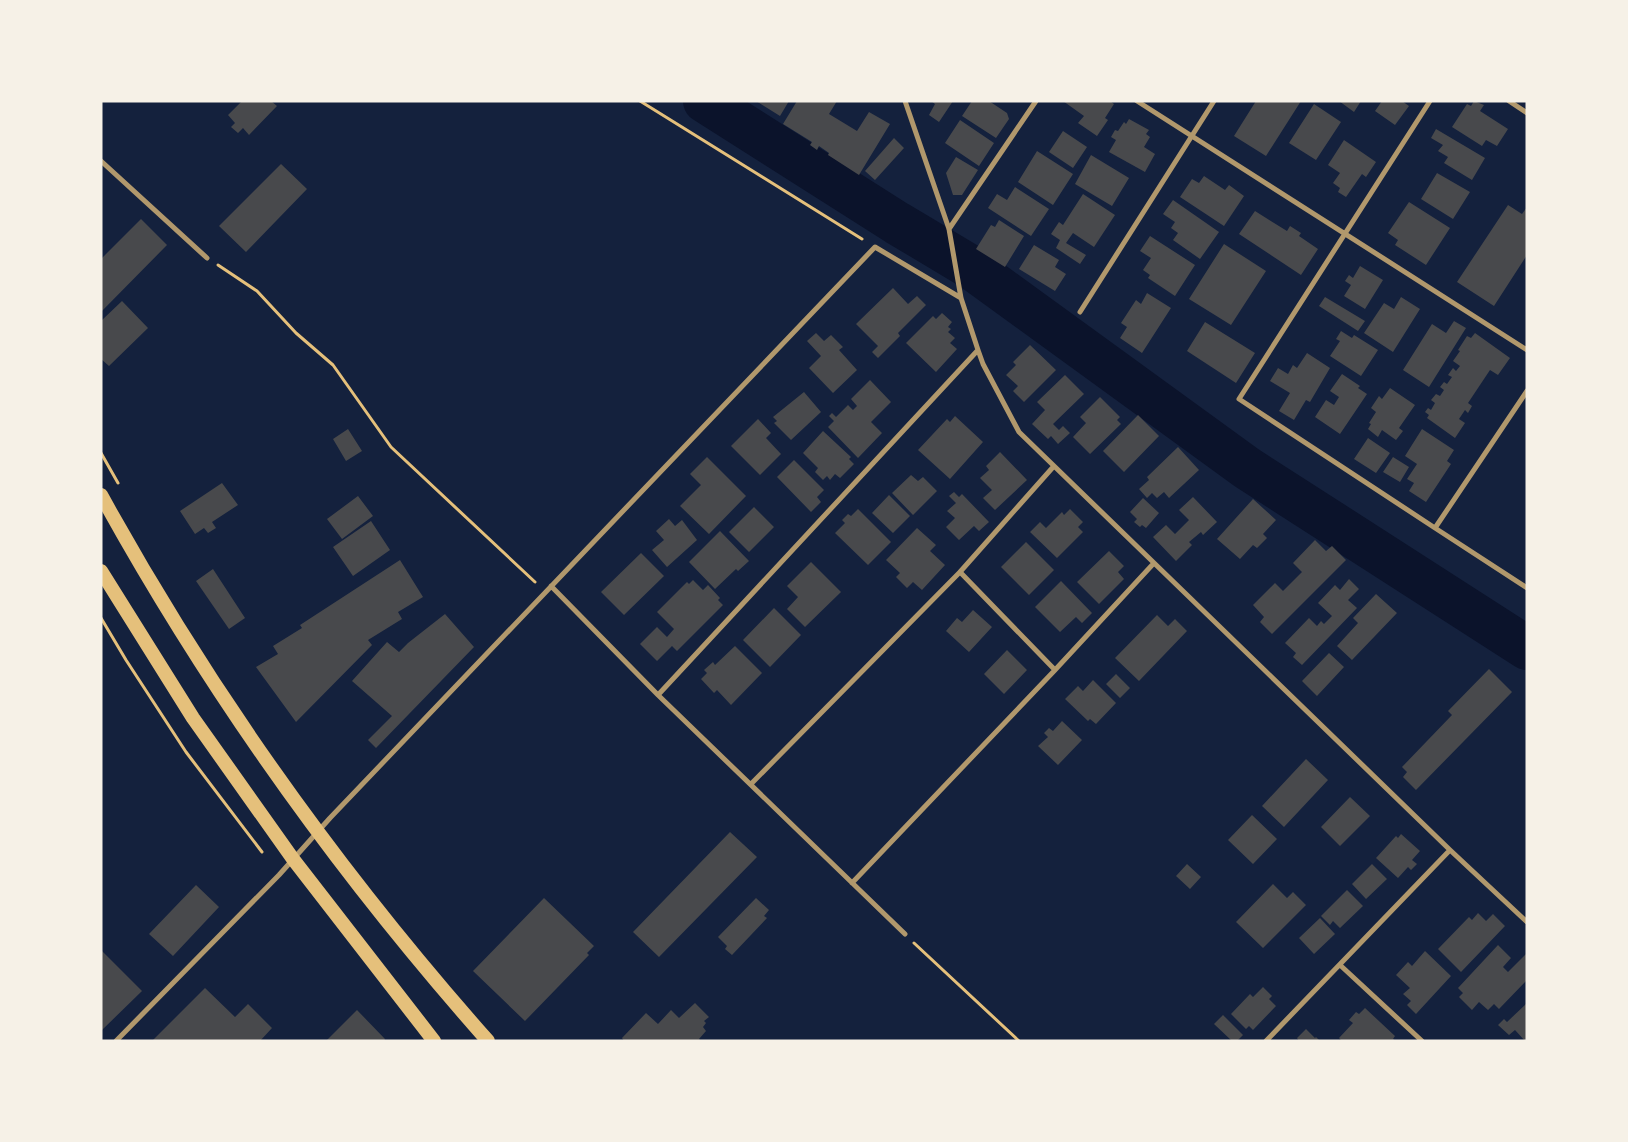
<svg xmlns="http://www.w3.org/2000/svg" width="1628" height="1142" font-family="Bitter,serif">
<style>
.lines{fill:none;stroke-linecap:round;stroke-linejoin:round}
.river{stroke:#0b132b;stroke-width:44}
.building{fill:#48494c}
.path{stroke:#e5c07b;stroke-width:3}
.minor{stroke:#b1986c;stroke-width:5}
.trunk{stroke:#e5c07b;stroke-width:14}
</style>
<rect width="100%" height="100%" fill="#14213d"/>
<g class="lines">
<path class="river" d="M705,101l192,122 72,43 278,202 280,180"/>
</g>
<path class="building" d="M242,101h29l6,5 -28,29 -6,-7 -5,5 -7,-6 4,-4 -7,-8z
M756,101h33l-9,15z
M797,101h40l-8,13 28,17 12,-19 21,12 -31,51 -31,-20 1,-2 -10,-7 -2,4 -7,-5 2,-3 -29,-18z
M931,101h22l-14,21 -10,-7 6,-11z
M972,101h17l18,12 2,6 -13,19 -34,-22z
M1063,101h47l4,3 -9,14 3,2 -11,16 -19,-13 6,-7z
M1256,101h45l-35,55 -32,-20z
M1339,101h22l-7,11z
M1382,101h20l7,5 -14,19 -20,-14z
M1474,101l10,4 -4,6 28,18 -11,17 -11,-6 -4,6 -30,-19 15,-23 4,2z
M1314,104l27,18 -25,38 -27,-17z
M1129,119l20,11 -3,4 4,3 -6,10 11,7 -10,18 -36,-20 7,-12 -5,-3 4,-7 3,1 6,-9 2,2z
M960,120l34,23 -15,23 -34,-23z
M1436,129l49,29 -13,22 -28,-17 4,-6 -10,-6 5,-6 -12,-7z
M1063,131l24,16 -14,21 -24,-16z
M894,138l10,10 -29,32 -10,-9z
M1344,140l32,22 -10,15 -4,-3 -16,23 -8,-5 2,-4 -7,-5 7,-10 -12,-8z
M1037,151l36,23 -20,31 -35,-23z
M1091,155l38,23 -17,28 -37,-22z
M956,157l22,13 -16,25h-9l-7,-22z
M281,164l26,25 -61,63 -27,-26z
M1437,173l33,19 -17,27 -32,-20z
M1204,176l21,14 4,-5 15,11 -20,30 -44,-29 12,-18 7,4z
M1015,187l34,22 -18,27 -43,-28 9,-14 10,6z
M1083,194l32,21 -21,32 -21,-14 -7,10 20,12 -6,9 -24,-16 4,-8 -9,-6 8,-12 4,3z
M1173,200l46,32 -19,27 -27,-19 5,-7 -7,-5 4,-6 -12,-8z
M1409,202l41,26 -24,37 -31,-20 3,-5 -10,-7z
M1508,205l14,9 5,-7v48l-33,51 -37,-24z
M1255,211l32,20 3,-5 11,7 -2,3 19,13 -17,26 -62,-41z
M141,219l26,26 -66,67v-53z
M999,220l25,16 -19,31 -29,-18 15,-24 4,2z
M1150,236l45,29 -20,31 -27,-18 2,-3 -7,-5 8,-12 -11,-7z
M1224,244l42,27 -35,54 -42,-26z
M1034,245l25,15 -4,7 11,7 -11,17 -36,-22z
M1360,266l23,14 -18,29 -21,-13 7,-11 -6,-4 4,-6 4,3z
M893,288l15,16 9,-8 9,9 -28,28 2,3 -22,22 -6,-6 6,-6 -22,-22z
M1147,293l24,15 -29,45 -22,-15 7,-11 -6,-4 15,-23 5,4z
M1325,297l40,24 -7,10 -39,-25z
M1401,297l19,12 -27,43 -29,-19 20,-30 10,6z
M122,301l26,27 -39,38 -8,-7v-38z
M942,313l10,9 -4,5 3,2 -3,3 7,6 -5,5 7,6 -21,23 -30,-29 27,-27 3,3z
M1454,321l12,7 -37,59 -26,-17 29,-46 14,9z
M1205,322l50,31 -19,30 -49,-32z
M1341,331l11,7 2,-3 24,15 -17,26 -31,-20 10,-15 -4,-2z
M816,333l8,8 7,-6 12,12 -4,3 18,20 -24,23 -24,-25 12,-12 -14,-15z
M1475,333l35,25 -12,17 -8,-5 -22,33 4,3 -4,7 -3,-3 -6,9 6,4 -10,15 -28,-20 2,-3 -4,-3 3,-4 3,2 4,-7 -4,-3 5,-6 4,2 4,-6 -4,-3 4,-5 3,2 5,-7 -4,-2 5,-7 3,3 4,-5 -7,-5 7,-10 -2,-1 9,-14 4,2z
M1030,345l26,25 -32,32 -11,-11 5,-5 -12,-11 10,-10 -3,-3z
M1307,353l23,15 -20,34 -4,-2 -12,20 -15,-9 11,-18 -20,-12 8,-13 10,6 5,-9 4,3z
M1342,374l18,12 -2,2 9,6 -27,40 -25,-17 11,-17 8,5 5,-8 -9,-6z
M1065,375l19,19 -31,30 6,6 4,-4 7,7 -12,11 -7,-8 -3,3 -16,-15 13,-14 -8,-8z
M870,380l21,22 -20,20 11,11 -24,25 -30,-31 6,-6 -5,-5 3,-3 4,4 12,-12 5,5 4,-4 -6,-7z
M1390,388l25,17 -16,23 4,3 -7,9 -14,-10 -4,7 -10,-8 3,-5 -2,-1 7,-11 -5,-4 8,-12 3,3z
M804,392l17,20 -30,28 -17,-17 3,-2 -4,-4z
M1100,397l20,20 -3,3 4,4 -31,30 -17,-17 13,-14 -6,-6z
M1138,415l21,21 -35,36 -21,-21z
M955,416l28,26 -33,37 -32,-29 29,-31 3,3z
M758,419l13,14 -5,5 15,16 -21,21 -29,-29z
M348,429l14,22 -16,10 -13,-22z
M1422,429l32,21 -7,11 4,3 -25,38 -17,-11 5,-8 -7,-4 10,-15 -12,-8z
M823,431l28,26 -2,2 5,5 -14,14 -5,-4 -5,6 -3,-4 -4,4 -8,-8 3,-4 -15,-15z
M1368,438l22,15 -14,20 -22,-14z
M1178,447l21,23 -30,28 -5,-6 -7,6 -5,-5 -5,5 -8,-9 10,-9 -2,-3z
M1000,452l27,28 -32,30 -12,-12 9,-8 -12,-12 9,-8 -3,-4z
M707,457l39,39 -37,38 -29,-28 21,-21 -11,-11z
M1393,457l16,10 -9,15 -17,-10z
M794,460l30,30 -7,7 4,5 -10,10 -34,-35z
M911,475l7,6 5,-4 14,14 -24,24 -21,-22z
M222,483l16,22 -26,17 4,6 -8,5 -4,-5 -9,6 -15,-23z
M954,492l5,5 3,-3 27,28 -10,9 -5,-5 -15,14 -13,-13 9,-9 -8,-7 9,-8 -7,-7z
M889,495l21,21 -17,17 -21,-20z
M358,496l15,20 -31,23 -15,-20z
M1193,497l24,25 -14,13 -2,-3 -12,10 3,3 -16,16 -23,-24 13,-12 9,9 14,-14 -10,-10z
M1143,498l16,15 -13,15 -4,-3 -2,2 -6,-5 3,-3 -7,-7z
M1253,499l23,21 -13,14 4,4 -10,10 -4,-3 -13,14 -23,-20z
M754,507l20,20 -25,25 -20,-20z
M858,509l33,33 -23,23 -33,-32 10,-10 -3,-3 6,-6 3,2z
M1070,509l13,13 -5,5 5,5 -26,26 -27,-26 10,-10 6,6 16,-16 2,3z
M669,519l6,7 7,-6 15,20 -30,27 -15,-17 12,-10 -8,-9z
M371,521l19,29 -37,26 -20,-29z
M917,528l19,17 -6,6 15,14 -23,25 -9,-8 -6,6 -11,-11 4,-4 -14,-13z
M720,531l29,30 -11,10 -2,-2 -21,20 -26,-27z
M1315,540l11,11 6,-5 14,14 -74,74 -12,-12 4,-5 -11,-12 22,-22 8,8 19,-19 -9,-9z
M1026,542l28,28 -25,25 -28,-28z
M1109,551l15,15 -6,6 6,7 -25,25 -22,-22z
M641,553l23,23 -40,39 -23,-23z
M400,560l23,37 -25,15 4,7 -34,21 4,5 -76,77 -40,-55 22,-13 -5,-8 29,-18 -2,-3z
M811,562l30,30 -36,35 -18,-18 11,-12 -11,-11z
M213,569l32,49 -16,11 -33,-48z
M1349,579l10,10 -11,11 9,8 -55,57 -9,-8 3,-4 -11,-10 24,-25 8,8 4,-5 3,3 8,-8 -14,-13 17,-18 5,5z
M693,580l10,10 5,-5 12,13 -2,2 5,5 -46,46 -5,-5 -15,15 -17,-17 17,-17 10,10 7,-8 -17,-17 30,-30 2,2z
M1061,581l31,32 -10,10 -6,-6 -16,15 -25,-25z
M1376,594l21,19 -45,47 -15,-14 21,-23 -5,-5z
M774,608l27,27 -31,32 -27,-27z
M973,610l19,17 -23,25 -23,-21 11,-13 5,4z
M445,614l29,33 -98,101 -8,-8 24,-24 -40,-35 35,-39 12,10 9,-9z
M1157,615l11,11 7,-7 12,12 -48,50 -24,-23z
M735,646l27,27 -31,32 -14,-15 -3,3 -13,-14 6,-6 -3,-3 9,-8 2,3z
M1007,650l20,20 -23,24 -20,-20z
M1329,653l15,14 -27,29 -15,-15z
M1489,669l23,23 -96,98 -13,-13 4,-5 -5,-5 50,-52 -4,-4z
M1116,674l14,14 -10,10 -14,-14z
M1093,680l23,23 -20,21 -6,-5 -2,2 -23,-22 13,-13 5,5z
M1062,721l20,19 -24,25 -20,-19 10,-9 -4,-4 5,-5 4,3z
M1306,759l22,21 -44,47 -22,-21z
M1350,797l20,19 -30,30 -19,-19z
M1252,815l25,24 -24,25 -25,-24z
M730,832l27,25 -98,100 -26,-25z
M1401,834l19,17 -8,9 5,4 -6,6 -3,-3 -10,11 -22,-20 20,-22 2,2z
M1187,864l14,13 -11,12 -14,-13z
M1372,864l15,15 -21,20 -14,-15z
M1273,884l14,14 6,-6 13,13 -43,43 -27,-26z
M196,885l23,22 -46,49 -24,-22z
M1347,890l16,16 -23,22 -7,-7 -3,4 -9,-9z
M544,898l50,48 -7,7 2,2 -64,66 -52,-50z
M756,898l13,12 -5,6 3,2 -35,37 -7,-6 2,-3 -9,-9z
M1478,913l8,8 7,-7 12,12 -44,46 -23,-23 31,-32 3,3z
M1320,918l15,16 -21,20 -15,-16z
M1498,945l13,13 -8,9 5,5 19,-19v27l-28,29 -5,-5 -6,6 -9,-8 -7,8 -13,-13 4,-4 -5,-5z
M101,950l41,41 -41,40z
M1425,951l26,25 -35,38 -9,-9 4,-4 -8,-7 7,-6 -14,-13 12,-13 4,4z
M1263,987l9,9 -3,3 7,7 -23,24 -4,-4 -3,3 -15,-15 19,-20 3,3z
M205,988l30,29 13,-13 24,24 -12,13h-108z
M695,1003l14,14 -5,4 2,2 -3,4 3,4 -7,8 2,2h-77l-2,-3 24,-25 12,11 13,-14 8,8z
M1527,1003v37l-2,1 -10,-11 -6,5 -11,-10 6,-6 3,3z
M1365,1008l30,28 -2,3 3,2h-54l-3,-3 14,-15 -4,-3 7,-8 3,2z
M357,1010l28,29 -1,2h-58z
M1223,1015l20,20 -6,6h-5l-18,-17z
M1306,1029l9,9 1,-1 4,4h-21l-2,-3z"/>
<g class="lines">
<path class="path" d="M640,101l222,138
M218,265l39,26 39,42 37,32 58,82 144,135
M101,453l17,30
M101,618l25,42 60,92 76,100
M914,943l105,98"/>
<path class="minor" d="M905,101l44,128 12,69 17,52 5,14 36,68 431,418 77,72
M1137,101l390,249
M1430,101l-191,298 196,129 92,-137
M1509,101l18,12
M101,161l106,97
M949,229l87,-128
M1080,312l134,-211
M1054,466l-94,106 95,98
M1435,528l92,60
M551,586l107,109 320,-345
M658,695l247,239
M751,784l209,-212
M852,883l203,-213 99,-107
M1340,965l82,76
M116,1041l163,-166 51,-57 545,-571 86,51
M1266,1041l184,-191"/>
<path class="trunk" d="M101,495c108,196 239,379 387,546
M101,571l92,147 100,141 141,182"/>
</g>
<rect width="1628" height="1142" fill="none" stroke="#f6f1e7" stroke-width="205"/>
</svg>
